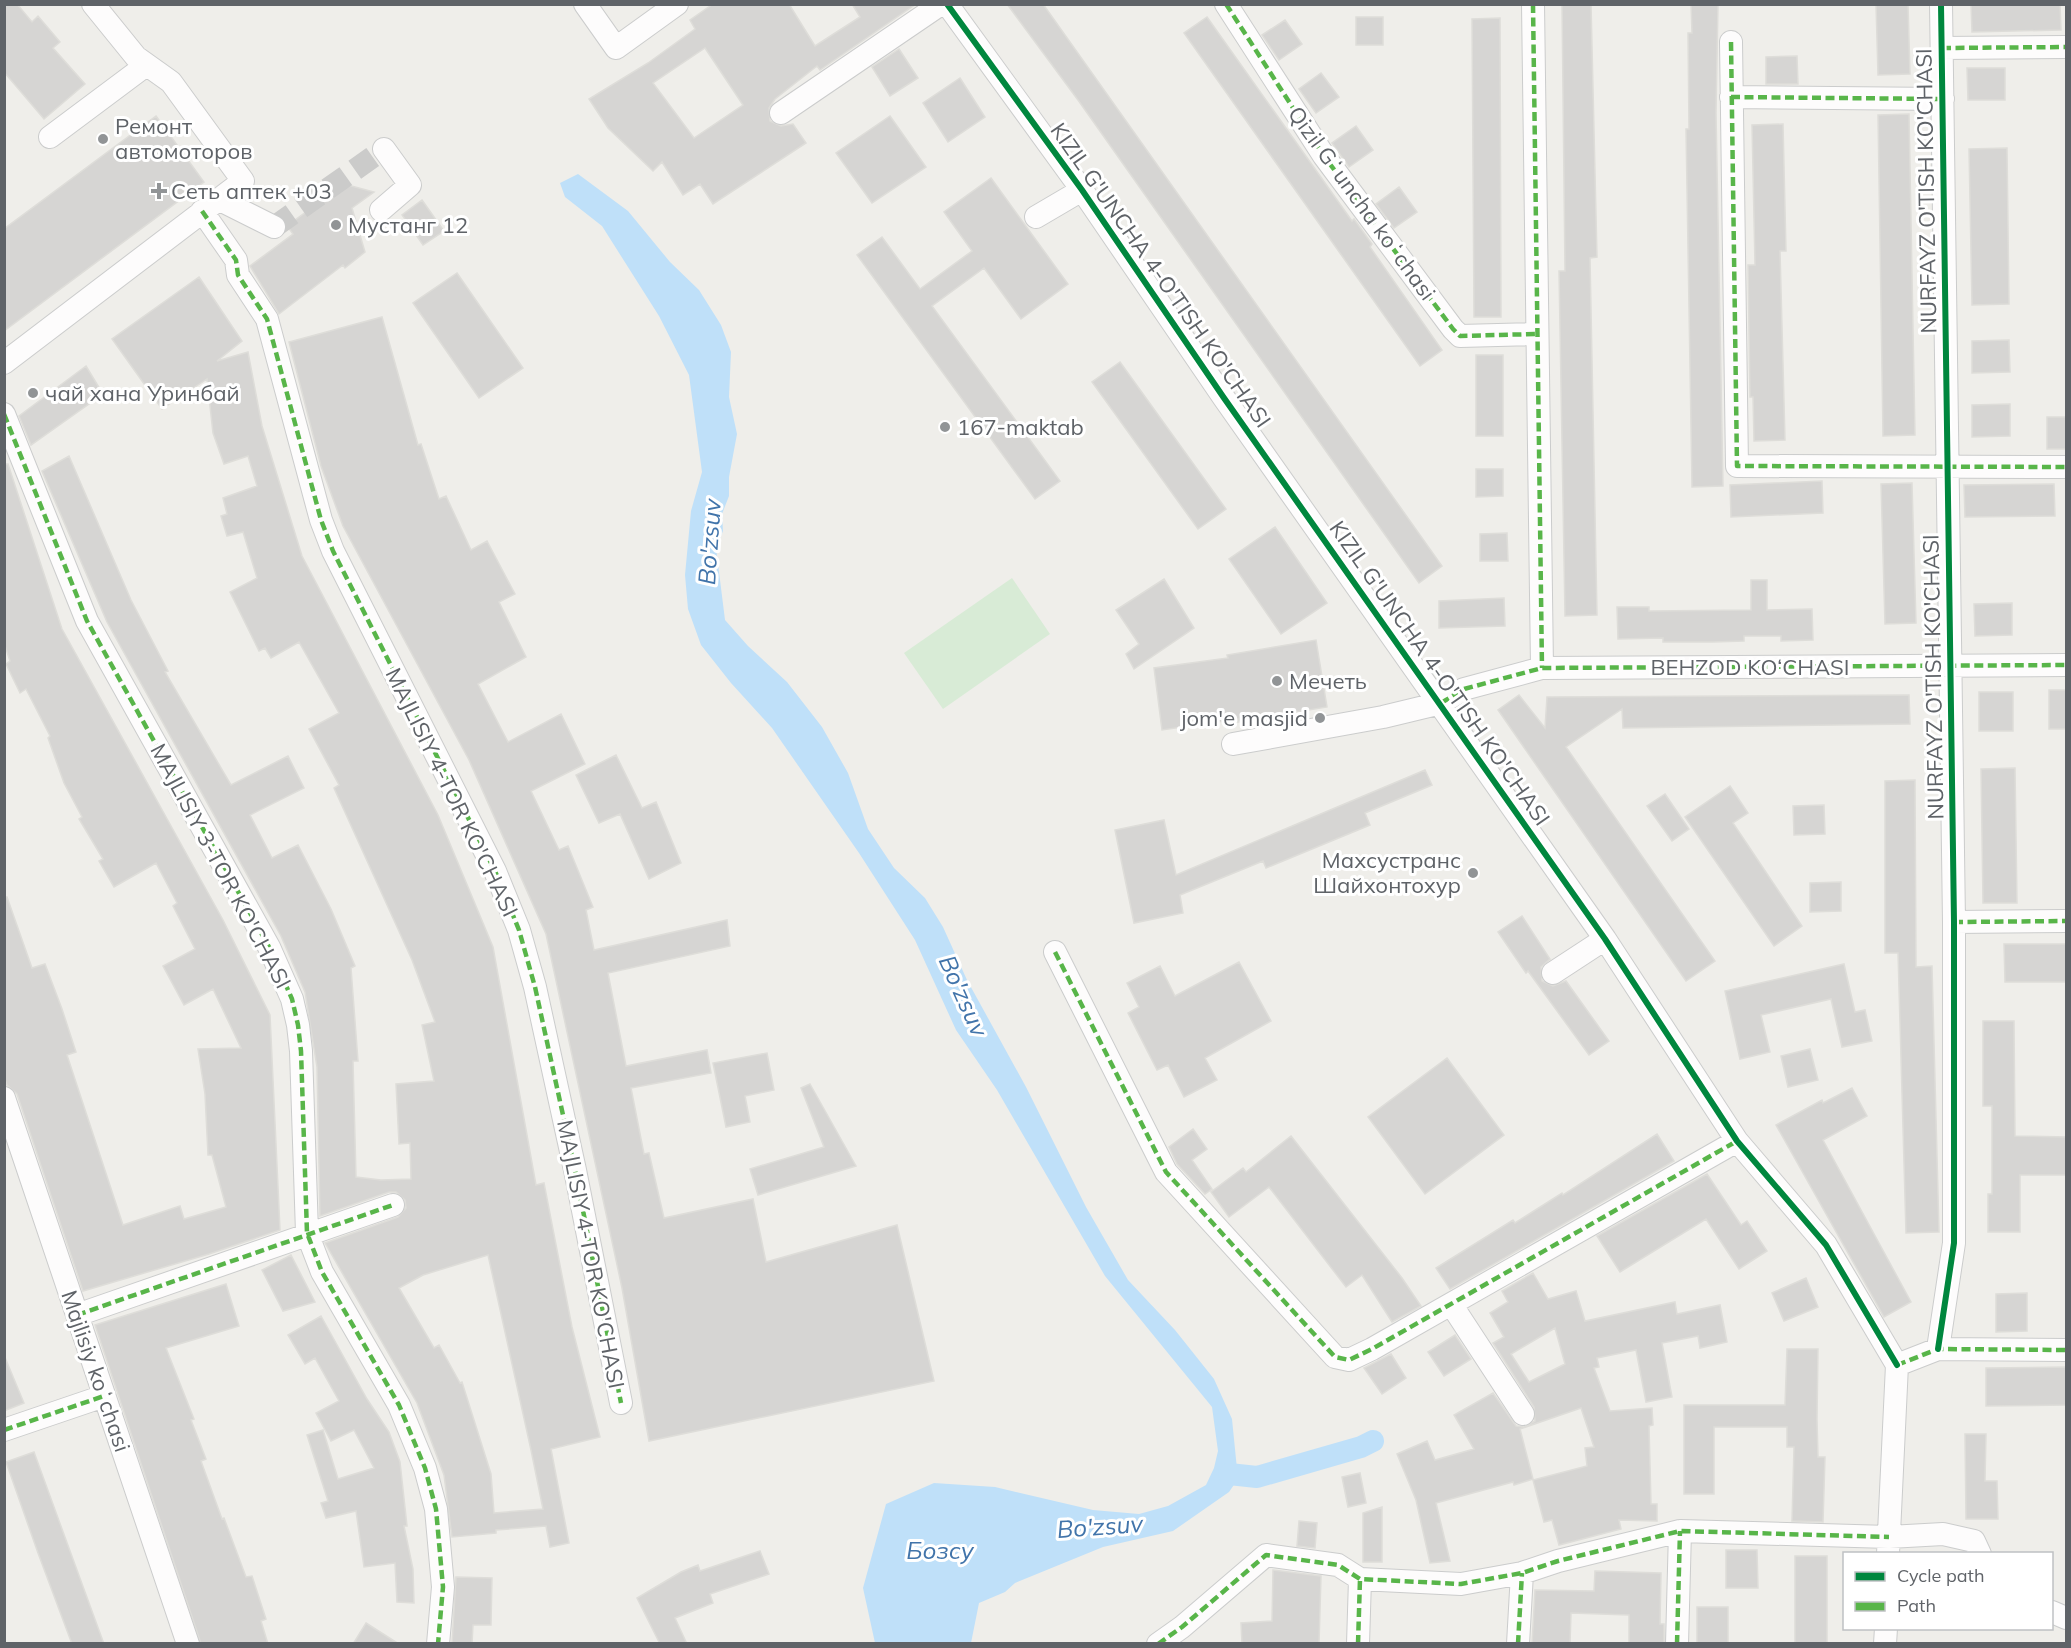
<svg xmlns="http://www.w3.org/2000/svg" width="2071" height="1648" font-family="Mulish,sans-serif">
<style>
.green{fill:#d8ebd6}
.water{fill:#bfe0f9}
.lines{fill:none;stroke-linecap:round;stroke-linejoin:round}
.canal{stroke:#bfe0f9;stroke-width:22}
.building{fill:#d6d5d3;stroke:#deddd9;stroke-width:1.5;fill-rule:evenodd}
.minor-tunnel{stroke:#cbcbca;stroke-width:22;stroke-dasharray:22 11;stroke-linecap:butt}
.minor-casing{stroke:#cbcccc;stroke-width:24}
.minor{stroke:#fdfcfc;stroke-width:22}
.quiet{stroke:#58b549;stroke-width:4.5;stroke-dasharray:9 4.5;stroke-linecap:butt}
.cycleway-casing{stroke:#fff;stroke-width:10}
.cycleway{stroke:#00873e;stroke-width:6}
.poi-dot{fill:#919496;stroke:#fff;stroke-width:2}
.labels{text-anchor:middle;stroke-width:6;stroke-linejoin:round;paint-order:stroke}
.poi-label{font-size:22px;fill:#5f6368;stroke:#fff;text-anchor:start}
.street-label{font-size:22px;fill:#5f6368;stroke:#fff}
.water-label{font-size:24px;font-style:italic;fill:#4174aa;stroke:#fff}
</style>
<rect width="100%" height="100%" fill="#efeeea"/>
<path class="green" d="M1012,578l38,56 -107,75 -39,-56z"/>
<path class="water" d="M578,174l50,37 42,51 29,28 22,35 10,27 -2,45 8,37 -8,43v19l-7,18 1,17 -7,17 9,72 23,26 39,36 35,45 26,46 20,56 26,39 31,30 18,29 24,53 59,107 60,120 42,73 47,50 39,49 18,40 6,60 -9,13 -56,39 -70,16 -88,36 -10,9 -26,11 -8,40h-96l-12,-55 23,-84 48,-21 61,4 98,23 46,4 29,-8 38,-21 8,-17 4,-17 -6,-44 -107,-131 -108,-186 -41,-60 -41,-90 -56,-87 -87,-125 -41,-45 -30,-38 -13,-36 -3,-34 6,-64 11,-39 -13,-97 -30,-59 -57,-90 -37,-29 -5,-14z"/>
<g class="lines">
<path class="canal" d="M1229,1474l28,3 104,-30 12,-6"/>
</g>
<path class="building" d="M4,4h13l15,18 6,-6 22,26 -7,6 32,36 -41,35 -40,-47z
M713,4h76l26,42 45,-29 -8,-13h64l-96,66 -3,-4 -42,33 -6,9 1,13 11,5 12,-2 13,19 -93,61 -13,-20 -17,11 -21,-33 -9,9 -45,-43 -19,-29 59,-36 47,-34 -5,-9zM705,48l38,57 -49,33 -41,-55z
M1007,4h36l399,562 -23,17 -341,-483z
M1562,4h29l6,253 -7,1 7,357 -32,1 -6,-345h6z
M1691,4h27l-2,109 7,373 -31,1 -6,-358h3l-1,-96h4z
M1876,4h32l2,70 -32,1z
M1971,4h89l1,26 -89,2z
M1207,17l145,204 2,-2 18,25 -2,3 72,103 -22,16 -236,-333z
M1356,17h27v28h-27z
M1500,18l1,299h-27l-2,-298z
M1285,20l17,24 -23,16 -17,-25z
M899,49l19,29 -28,18 -18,-29z
M1797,56l1,28h-32v-27z
M1967,68h38v32h-37z
M1321,73l18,24 -23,16 -17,-24z
M960,78l25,39 -37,25 -25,-39z
M1909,114l6,321 -32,1 -5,-321z
M156,116l48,66 -200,149v-102z
M890,116l36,51 -54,36 -36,-50z
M1783,124l3,127h-6l5,189 -31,1 -1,-44h-3l-2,-132h7l-3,-140z
M1356,126l17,24 -24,17 -17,-24z
M2007,148l2,156 -37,1 -3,-156z
M991,178l77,106 -47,35 -37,-51 -52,38 128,175 -25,18 -178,-244 25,-18 38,52 52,-38 -28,-39z
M344,184l30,8 -22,16 13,44 -20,16 -2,-3 -64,49 -29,-48 43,-32 -6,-8z
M1399,187l18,25 -23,16 -18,-24z
M422,200l22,31 -21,14 -21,-30z
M457,273l66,95 -44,30 -66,-95z
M199,277l43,64 -25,20 31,-9 14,74 40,130 136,259 55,132 43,238 8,-2 28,144 28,110 -49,12 18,94 -19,4 -4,-21 -50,4v3l-44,4 -8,-62 -27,-72 -92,-160 73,-26 8,-9 -1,-8 -9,-8h-7l-69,24 -3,-149 -12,-75 -24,-56 -174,-314 -65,-151 27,-15 62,144 37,71 -3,1 66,113 57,-29 16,32 -54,27 22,43 26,-13 33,64 24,57 -4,2 7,93h-5l3,116 25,3 30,-1 -1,-36 -11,1 -3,-60 38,-3 -12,-56 13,-3 -23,-62 -78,-172 5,-3 -30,-56 30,-16 -40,-71 -28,16 -6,-10 -6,3 -29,-59 27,-14 -14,-46 -16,4 -6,-20 6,-2 -4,-16 34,-12 -9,-30 -24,8 -11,-31 -6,-54 -45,30 -50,-70zM488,1255l43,195 12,59 -49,4 -3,-39 -29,-92 -2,1 -21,-38 -5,3 -35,-60 24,-13z
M382,317l36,128 3,-1 18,55 7,-3 25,54 16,-9 28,53 -16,8 27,55 -48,27 30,58 53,-28 24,50 -54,27 28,59 9,-4 25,61 -7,3 8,40 133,-30 3,26 -122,27 18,93 81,-16 4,23 -80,15 13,66 5,-1 15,65 89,-19 13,63 131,-37 37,156 -285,60 -27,-153 -76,-354 -77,-174 -126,-234 -22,-60 -32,-124z
M2009,340l1,32 -38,1v-32z
M1476,355h27v81h-27z
M1120,362l106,147 -28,20 -106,-147z
M86,366l17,28 -72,51 -12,-29z
M2010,404v32l-38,1v-32z
M2047,417h20v32h-20z
M4,464h4l54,165 161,291 47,95 10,215 -71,24 -126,37 -66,-197 -10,-9 -3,-8v-180h3l25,71 13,-4 17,45 14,43 -9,3 56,170 57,-19 4,13 42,-12 -14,-52h-4l-3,-61 -7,-45 43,-1 -28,-59 -29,16 -21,-39 32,-17 -22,-43 4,-3 -21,-40 -42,24 -15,-26 4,-2 -24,-40 3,-2 -18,-34 -16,-45 2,-2 -24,-47 -6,4 -14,-29 4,-3 -6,-18z
M1476,469h27v27l-27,1z
M1822,481l1,32 -92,4 -1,-32z
M1912,483l4,140 -31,1 -4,-140z
M2054,484l1,32 -90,1 -1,-32z
M1275,527l52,76 -46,31 -52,-75z
M1507,533l1,28h-28v-27z
M1164,579l30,49 -60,41 -8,-15 13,-10 -23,-34z
M1751,580h16v30l45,-1 1,31 -32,1v-5h-37v5l-31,1h-50v-4l-45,1 -1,-32h32v4l102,-1z
M1504,598l1,28 -66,2v-27z
M2012,603v32l-37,1 -1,-32z
M1316,640l11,67 -89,15v-3l-76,11 -8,-62 74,-10 -1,-3z
M2049,690h18v39h-18z
M1979,692h34v39h-34z
M1519,695l26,33 2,-31 362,-2 1,29 -287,4 -1,-19 -56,38 149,214 -29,20 -188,-271z
M616,755l26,53 14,-6 25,61 -32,16 -29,-65 -21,9 -23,-48z
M2015,768l2,135h-34l-2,-134z
M1425,770l7,15 -67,28 5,12 -104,43 -3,-7 -83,34 3,18 -49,10 -19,-93 49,-10 12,55z
M1915,780l1,187 16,-1 7,266 -33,1 -8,-280h-13v-172z
M1730,786l18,27 -15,10 69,103 -28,20 -89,-129z
M1665,794l24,35 -17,12 -25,-35z
M1824,805l1,29 -31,1 -1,-29z
M1841,882v29l-31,1v-29z
M1522,916l28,43 -9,8 1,14 11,5 13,-5 43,60 -20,14 -61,-84 -2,2 -28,-41z
M2004,944h63v38h-62z
M1239,962l32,59 -66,37 12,22 -33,17 -16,-32 -11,5 -29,-57 11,-6 -12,-24 33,-17 15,30z
M1844,964l11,48 10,-2 7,31 -30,6 -11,-48 -70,16 9,37 -30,7 -15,-68z
M1983,1021h31l1,115 52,1v38h-47v57h-32v-38h4v-88h-9z
M1810,1049l8,31 -30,7 -7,-31z
M767,1053l7,37 -29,6 5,26 -24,5 -13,-64z
M1447,1058l57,77 -79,59 -57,-77z
M810,1084l46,82 -98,29 -8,-26 74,-22 -23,-59z
M1852,1088l15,28 -44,24 88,162 -27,15 -108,-192 46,-25 1,3z
M1193,1129l14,20 -15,11 20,29 -7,5 -28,-30 -8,-17z
M1657,1134l17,27 -224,128 -14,-21 77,-48 2,3 47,-30 1,2z
M1291,1136l111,142 19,28 -29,16 -30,-47 -16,12 -77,-100 -40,30 -18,-25 32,-24 3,4z
M1707,1174l34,51 6,-4 20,30 -28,18 -33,-50 -86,53 -23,-36z
M291,1255l24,47 -32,9 -21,-41z
M1533,1273l15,26 28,-8 9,30 90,-19 2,12 43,-9 7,37 -27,6 -2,-12 -36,7 10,54 -26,5 -10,-52 -39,8 2,9 -5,1 16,43 42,-3 1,17 -4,1 2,78h6v17l-38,-1 2,9 -62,16 -7,-25 -8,2 -11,-42 54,-14 -2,-18 9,-1 -13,-39 -61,21 13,50 -19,6 -1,-3 -77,21 14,58 -20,2 -14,-63 -19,-46 30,-13 8,19 39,-11 -20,-34 39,-22 23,33 8,1 11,-6 -1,-14 -41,-64 11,-6 -14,-24 18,-11 -6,-11zM1555,1328l10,36 -36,18 -18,-28z
M1806,1278l12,29 -34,14 -12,-28z
M226,1284l13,42 -73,22 28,71 -3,1 15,39 -5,2 21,58 2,-1 22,59 6,-1 14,43 -5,2 7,23h-67l-106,-319z
M2027,1293v38l-31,1v-38z
M321,1316l46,83 22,33 11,30 7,64h-3l9,43 1,34 -17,-1 -2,-39 -31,4 -8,-56 -30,7 -5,-15 7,-2 -21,-66 16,-5 15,49 36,-11 -20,-38 -23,11 -15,-28 23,-12 -24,-43 -10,6 -17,-29z
M1455,1335l16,24 -27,17 -16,-24z
M1787,1349h31l-1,70 1,38h7l-2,65 -31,-1 2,-74h-7v-20h-73v67h-30v-89h101z
M1391,1354l15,24 -24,16 -18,-26z
M4,1355l20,48 -20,8z
M2067,1367v38l-81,1v-38z
M1965,1434h21l-1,47h12l1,38h-32z
M34,1452l28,77 42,115h-32l-34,-91 -32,-91z
M1360,1473l6,30 -18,4 -6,-30z
M1382,1507v55h-19v-49z
M1299,1521l18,2 -2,25 -18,-2z
M1726,1550h31l1,38h-32z
M760,1551l9,23 -59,20 3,9 -38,15 12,26h-27l-23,-46 44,-26 17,-7 2,6z
M1795,1556h32v88h-32z
M1273,1570l48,6 -2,68h-77l-1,-21 31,-2z
M1595,1571l66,2 -1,51h4v20h-35v-29l-58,-2 -1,31h-38l3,-54 59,1z
M456,1577l36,1 -1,47h-18l-1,19h-20z
M1697,1607h31v37h-31z
M366,1623l33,21h-46z"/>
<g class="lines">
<path class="minor-tunnel" d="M274,227l110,-78"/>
<g class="minor-casing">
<path id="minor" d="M585,4l31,44 61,-44
M947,4l135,186 142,208 381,541 132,202 89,104 71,120
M1226,4l98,152 129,173 7,7 76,-2
M1533,4l9,664
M1731,42l6,424 329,1
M1942,48l124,-1
M1731,97l212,2
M781,113l160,-109
M50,137l95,-71
M218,199l56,28
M381,210l29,-25 -26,-36
M202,211l34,49 2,15 29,44 54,201 12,31 162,320 24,59 16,57 40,183 46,233
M1036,217l46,-27
M4,363l239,-182 -72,-99 -35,-25 -43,-53
M4,414l83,207 182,326 23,52 6,26 3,26 6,182 15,39 77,133 26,63 11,41 7,78 -5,57
M1233,744l150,-27 58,-14 23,-14 78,-21 524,-3
M1954,922l112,-1
M1055,952l111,220 169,185 14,3 23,-11 365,-208
M1553,973l52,-34
M4,1098l184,546
M1451,1304l72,110
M77,1315l316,-110
M1938,1349l16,-106v-321l-13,-918
M1897,1365l41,-16 128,1
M4,1430l100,-34
M1888,1554l9,-189
M2052,1612l14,6
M1158,1644l24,-17 84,-72 72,10 22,14 101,5 61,-11 36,-12 122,-30 209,6 54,-3 31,7 6,13
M1358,1644l2,-65
M1518,1644l4,-71
M1677,1644l3,-113
M1885,1644l1,-16"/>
</g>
<use href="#minor" class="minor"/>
<path class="quiet" d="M1226,4l98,152 129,173 7,7 76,-2
M1533,4l9,664
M1731,42l6,424 329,1
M1942,48l124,-1
M1731,97l212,2
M202,211l34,49 2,15 29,44 54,201 12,31 162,320 24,59 16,57 40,183 46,233
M4,414l83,207 182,326 23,52 6,26 3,26 6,182 15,39 77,133 26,63 11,41 7,78 -5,57
M1441,703l23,-14 78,-21 524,-3
M1954,922l112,-1
M1055,952l111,220 169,185 14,3 23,-11 365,-208
M77,1315l316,-110
M1897,1365l41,-16 128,1
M4,1430l100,-34
M1158,1644l24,-17 84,-72 72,10 22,14 101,5 61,-11 36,-12 122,-30 209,6
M1358,1644l2,-65
M1518,1644l4,-71
M1677,1644l3,-113"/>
<g class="cycleway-casing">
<path id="cycleway" d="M947,4l135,186 142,208 381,541 132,202 89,104 71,120
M1938,1349l16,-106v-321l-13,-918"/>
</g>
<use href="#cycleway" class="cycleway"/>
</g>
<g class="poi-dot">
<circle cx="103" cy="139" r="6"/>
<path d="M156 182h6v6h6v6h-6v6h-6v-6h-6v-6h6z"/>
<circle cx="336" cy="225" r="6"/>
<circle cx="33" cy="393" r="6"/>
<circle cx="945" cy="427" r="6"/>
<circle cx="1277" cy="681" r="6"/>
<circle cx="1320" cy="718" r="6"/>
<circle cx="1473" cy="873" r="6"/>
</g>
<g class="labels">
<g class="poi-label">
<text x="115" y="134">Ремонт<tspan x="115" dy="25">автомоторов</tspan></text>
<text x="171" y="199">Сеть аптек +03</text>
<text x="348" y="233">Мустанг 12</text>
<text x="45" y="401">чай хана Уринбай</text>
<text x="957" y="435">167-maktab</text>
<text x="1289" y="689">Мечеть</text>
<text x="1308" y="726" text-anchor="end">jom'e masjid</text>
<text x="1461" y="868" text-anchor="end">Махсустранс<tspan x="1461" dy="25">Шайхонтохур</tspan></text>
</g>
<g class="street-label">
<text transform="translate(1926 191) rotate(-91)" y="8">NURFAYZ O'TISH KO'CHASI</text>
<text transform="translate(1362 203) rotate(54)" y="8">Qizil Gʻuncha koʻchasi</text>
<text transform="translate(1161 275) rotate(55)" y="8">KIZIL G'UNCHA 4-O'TISH KO'CHASI</text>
<text x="1750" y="675">BEHZOD KO‘CHASI</text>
<text transform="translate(1440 673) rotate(55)" y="8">KIZIL G'UNCHA 4-O'TISH KO'CHASI</text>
<text transform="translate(1933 677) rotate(-91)" y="8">NURFAYZ O'TISH KO'CHASI</text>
<text transform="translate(452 792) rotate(64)" y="8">MAJLISIY 4-TOR KO'CHASI</text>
<text transform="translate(221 866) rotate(62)" y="8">MAJLISIY 3-TOR KO'CHASI</text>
<text transform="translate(591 1254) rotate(79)" y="8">MAJLISIY 4-TOR KO'CHASI</text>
<text transform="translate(96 1371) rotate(71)" y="8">Majlisiy koʻchasi</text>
</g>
<g class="water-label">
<text transform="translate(710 542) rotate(-86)" y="8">Bo'zsuv</text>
<text transform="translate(963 996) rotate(66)" y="8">Bo'zsuv</text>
<text transform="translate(1100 1527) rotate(-4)" y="8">Bo'zsuv</text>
<text x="940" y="1559">Бозсу</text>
</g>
</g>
<rect width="2071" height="1648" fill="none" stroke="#5f6368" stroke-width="12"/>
<rect x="1843" y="1552" width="210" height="78" fill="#ffffff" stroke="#bfc1c3" stroke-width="1.5"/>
<rect x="1855" y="1572" width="30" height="9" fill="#00873e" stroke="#bfc1c3" stroke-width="1.5"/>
<text x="1897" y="1582" font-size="18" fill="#5f6368">Cycle path</text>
<rect x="1855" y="1602" width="30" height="9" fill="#58b549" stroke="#bfc1c3" stroke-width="1.5"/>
<text x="1897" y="1612" font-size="18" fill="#5f6368">Path</text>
</svg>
